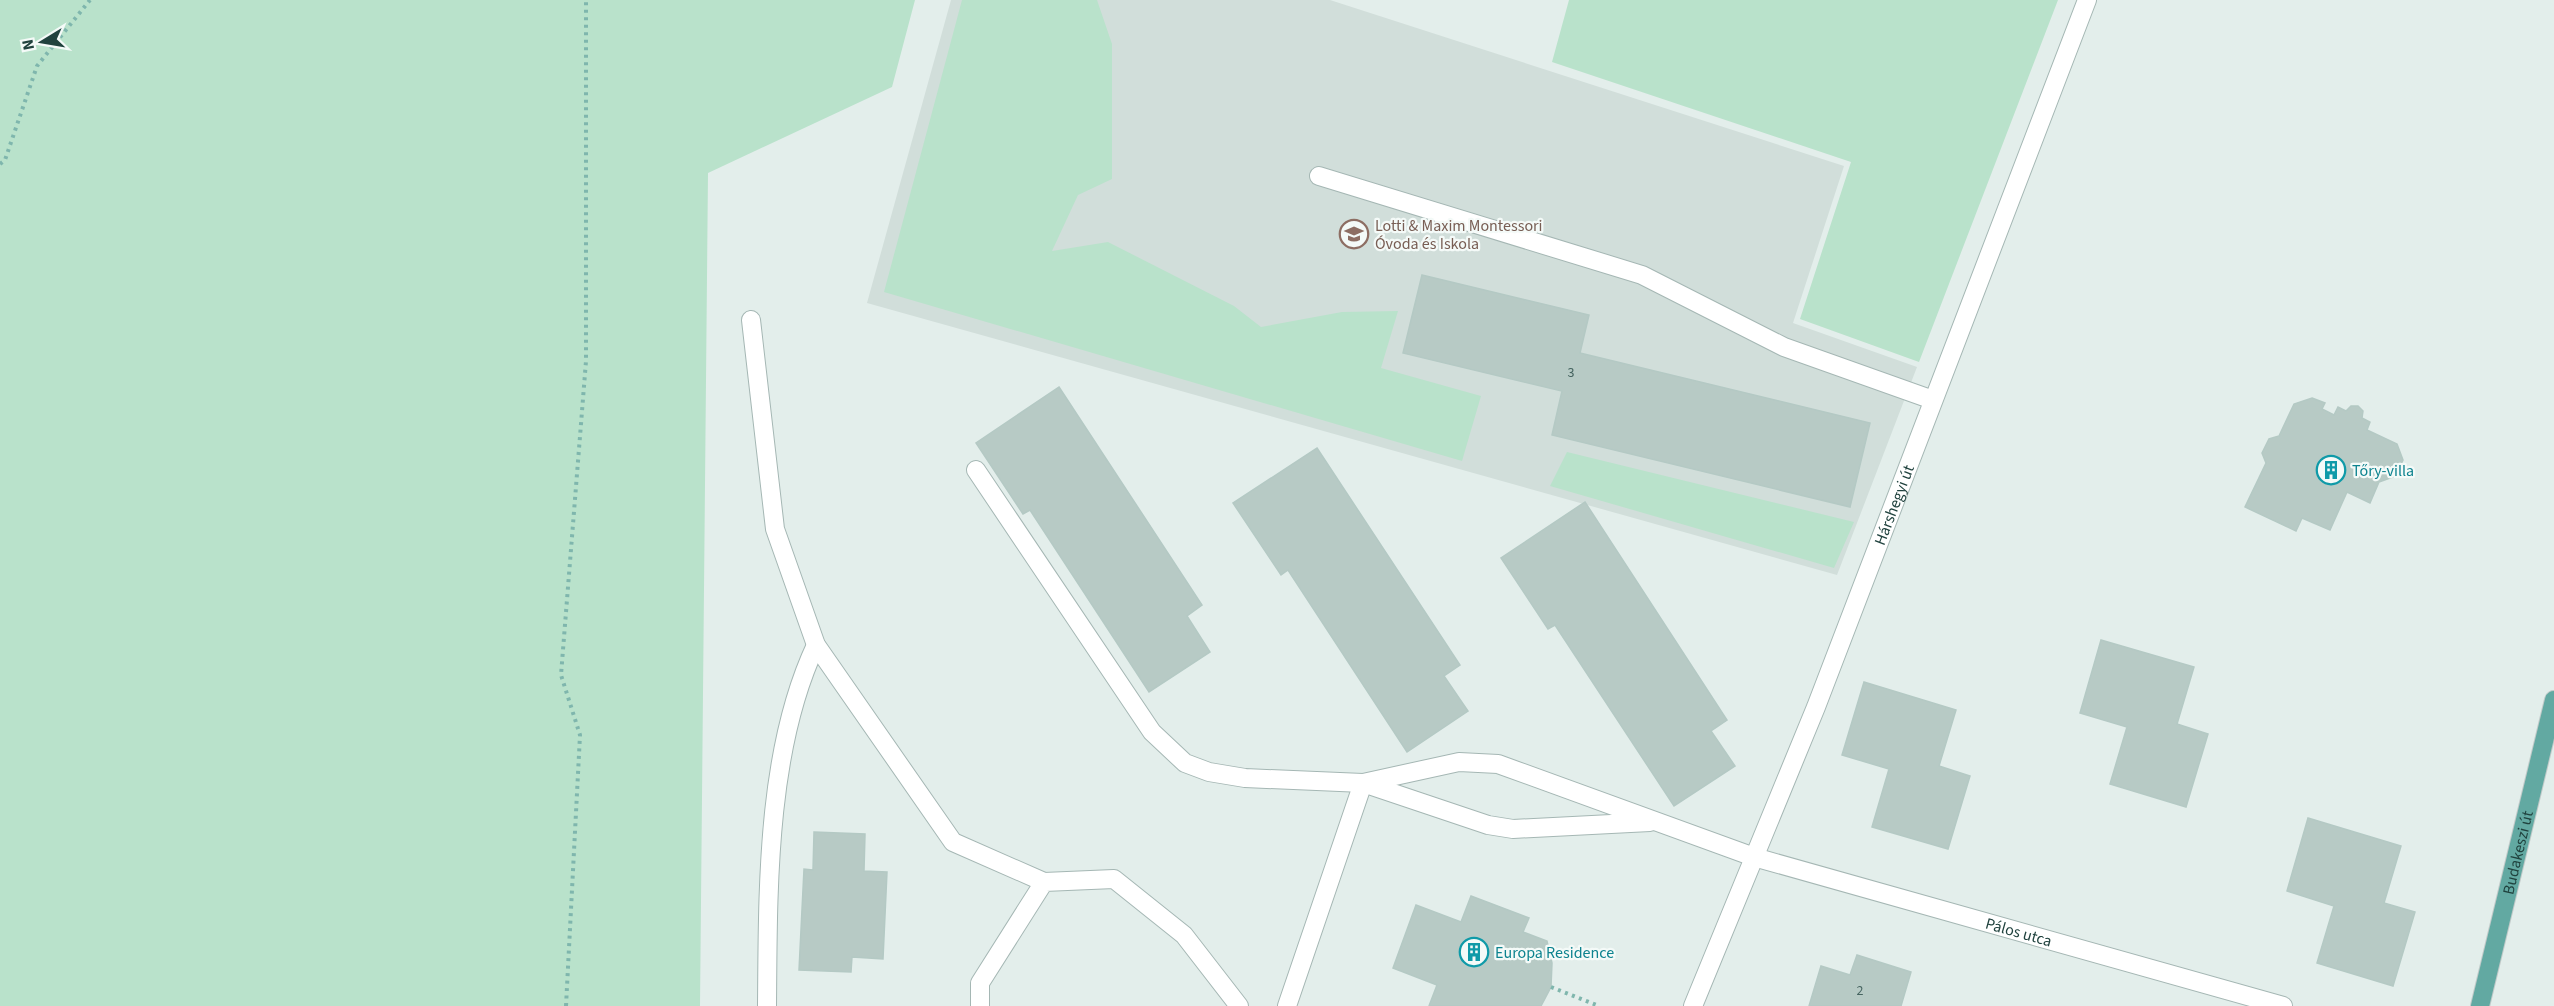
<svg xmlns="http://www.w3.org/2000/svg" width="2554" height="1006" font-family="'Source Sans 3',sans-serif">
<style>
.built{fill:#d1deda}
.green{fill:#b9e2cb}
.building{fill:#b7cac5;stroke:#b4c9c4;stroke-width:1.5}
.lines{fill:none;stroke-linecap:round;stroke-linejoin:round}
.minor-casing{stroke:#a5b7b4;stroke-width:20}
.major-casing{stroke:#c1cac9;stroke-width:20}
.path{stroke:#7fb6ad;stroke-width:4;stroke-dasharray:3 4.5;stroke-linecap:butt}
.minor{stroke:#fff;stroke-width:18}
.major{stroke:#62a9a2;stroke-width:18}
.labels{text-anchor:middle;stroke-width:4.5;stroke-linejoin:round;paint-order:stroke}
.number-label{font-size:14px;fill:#466460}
.education-label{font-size:16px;fill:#785e54;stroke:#f4faf8;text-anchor:start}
.culture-label{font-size:16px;fill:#0d838f;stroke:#f4faf8;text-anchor:start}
.street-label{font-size:16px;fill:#20423e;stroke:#f4faf8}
</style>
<rect width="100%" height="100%" fill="#e3eeeb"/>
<path class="built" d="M951,0h379l514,166 -51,157 124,44 -80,208 -970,-272z"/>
<path class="green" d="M0,0h915l-23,87 -184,86 -8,833h-700z
M962,0h135l15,44v135l-34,16 -26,56 56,-9 126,64 27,21 81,-15 56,-1 -17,57 100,28 -19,65 -578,-169z
M1569,0h489l-139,362 -119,-43 51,-157 -299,-100z
M1567,452l287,70 -20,46 -284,-82z"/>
<path class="building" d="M1422,275l167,40 -9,38 290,70 -20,84 -298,-72 10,-44 -159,-38z
M1059,387l143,218 -15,11 23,36 -61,40 -119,-182 -7,4 -47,-71z
M2312,398l13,5 -3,6 12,6 4,-8 8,4 5,-5h7l5,5 -1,7 8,4 -3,8 30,14 6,16 -7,16 -17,6 -9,21 -23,-11 -17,38 -28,-12 -6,13 -51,-24 21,-44 -4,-10 7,-14 10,-3 15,-32z
M1317,448l143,217 -16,11 24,35 -61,41 -119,-182 -7,5 -48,-72z
M1585,502l142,218 -16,11 24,35 -61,40 -119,-181 -7,4 -47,-71z
M2101,640l93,27 -17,57 31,10 -22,73 -76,-23 17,-57 -47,-14z
M1864,682l92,28 -17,56 31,10 -22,73 -76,-22 17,-58 -47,-14z
M2308,818l93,28 -17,57 31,9 -22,74 -76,-23 17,-57 -47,-15z
M814,832l51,2 -1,37 23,1 -4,87 -31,-2 -1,15 -52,-2 5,-101 9,1z
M1471,896l58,22 -6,14 24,9 5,22 -1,24 -10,19h-112l8,-21 -44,-17 23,-63 45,17z
M1857,955l54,17 -10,34h-92l12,-40 29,9z"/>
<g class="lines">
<g class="minor-casing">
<g id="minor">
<path d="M1319,176l323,99 142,72 149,53"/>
<path d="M751,320l24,209 41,116 137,197 91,40"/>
<path id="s1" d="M976,470l176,262 33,31 24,9 36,6 118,5 96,-21 39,2 256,93 529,149"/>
<path d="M767,1006c1,-116 -1,-255 49,-361"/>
<path d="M980,1006v-23l64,-101 70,-3 70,56 55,71"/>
<path d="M1287,1006l76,-223 125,42 25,4 137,-7"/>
<path id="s2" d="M1693,1006l123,-299 271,-707"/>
</g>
</g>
<g class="major-casing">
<g id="major">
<path id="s3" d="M2480,1006l74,-306"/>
</g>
</g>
<path class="path" d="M0,164l5,-4 32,-94 53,-66
M1551,987l48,19
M566,1006l14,-271 -19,-60 25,-314v-361"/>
<use href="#minor" class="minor"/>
<use href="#major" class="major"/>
</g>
<defs>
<g id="school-ring" transform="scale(1.5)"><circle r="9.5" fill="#f4faf8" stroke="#8d6e63" stroke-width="1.5"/><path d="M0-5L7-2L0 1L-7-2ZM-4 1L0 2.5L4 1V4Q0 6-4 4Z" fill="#8d6e63"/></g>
<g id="building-ring" transform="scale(1.5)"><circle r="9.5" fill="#f4faf8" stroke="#0f9aa8" stroke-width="1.5"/><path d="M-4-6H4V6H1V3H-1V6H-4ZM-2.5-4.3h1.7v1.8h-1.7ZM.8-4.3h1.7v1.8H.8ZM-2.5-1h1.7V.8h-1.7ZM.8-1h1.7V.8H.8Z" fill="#0f9aa8"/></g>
</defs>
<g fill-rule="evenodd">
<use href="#school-ring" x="1354" y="234"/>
<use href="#building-ring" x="2331" y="470"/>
<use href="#building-ring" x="1474" y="952"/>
</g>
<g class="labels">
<g class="number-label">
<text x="1571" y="377">3</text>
<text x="1860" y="995">2</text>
</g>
<g class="education-label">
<text x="1375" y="231">Lotti &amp; Maxim Montessori<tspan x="1375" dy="18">Óvoda és Iskola</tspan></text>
</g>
<g class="culture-label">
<text x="2352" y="476">Tőry-villa</text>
<text x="1495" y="958">Europa Residence</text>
</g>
<g class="street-label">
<text dy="6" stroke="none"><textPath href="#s2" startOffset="540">Hárshegyi út</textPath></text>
<text dy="6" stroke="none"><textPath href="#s3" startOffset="158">Budakeszi út</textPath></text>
<text dy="6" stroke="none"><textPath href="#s1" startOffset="1226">Pálos utca</textPath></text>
</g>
</g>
<g transform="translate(42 42) rotate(259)" stroke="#f4faf8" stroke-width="4.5" paint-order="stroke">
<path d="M0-4.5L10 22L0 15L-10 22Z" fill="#20423e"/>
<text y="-9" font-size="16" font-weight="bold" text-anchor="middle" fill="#20423e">N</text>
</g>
</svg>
